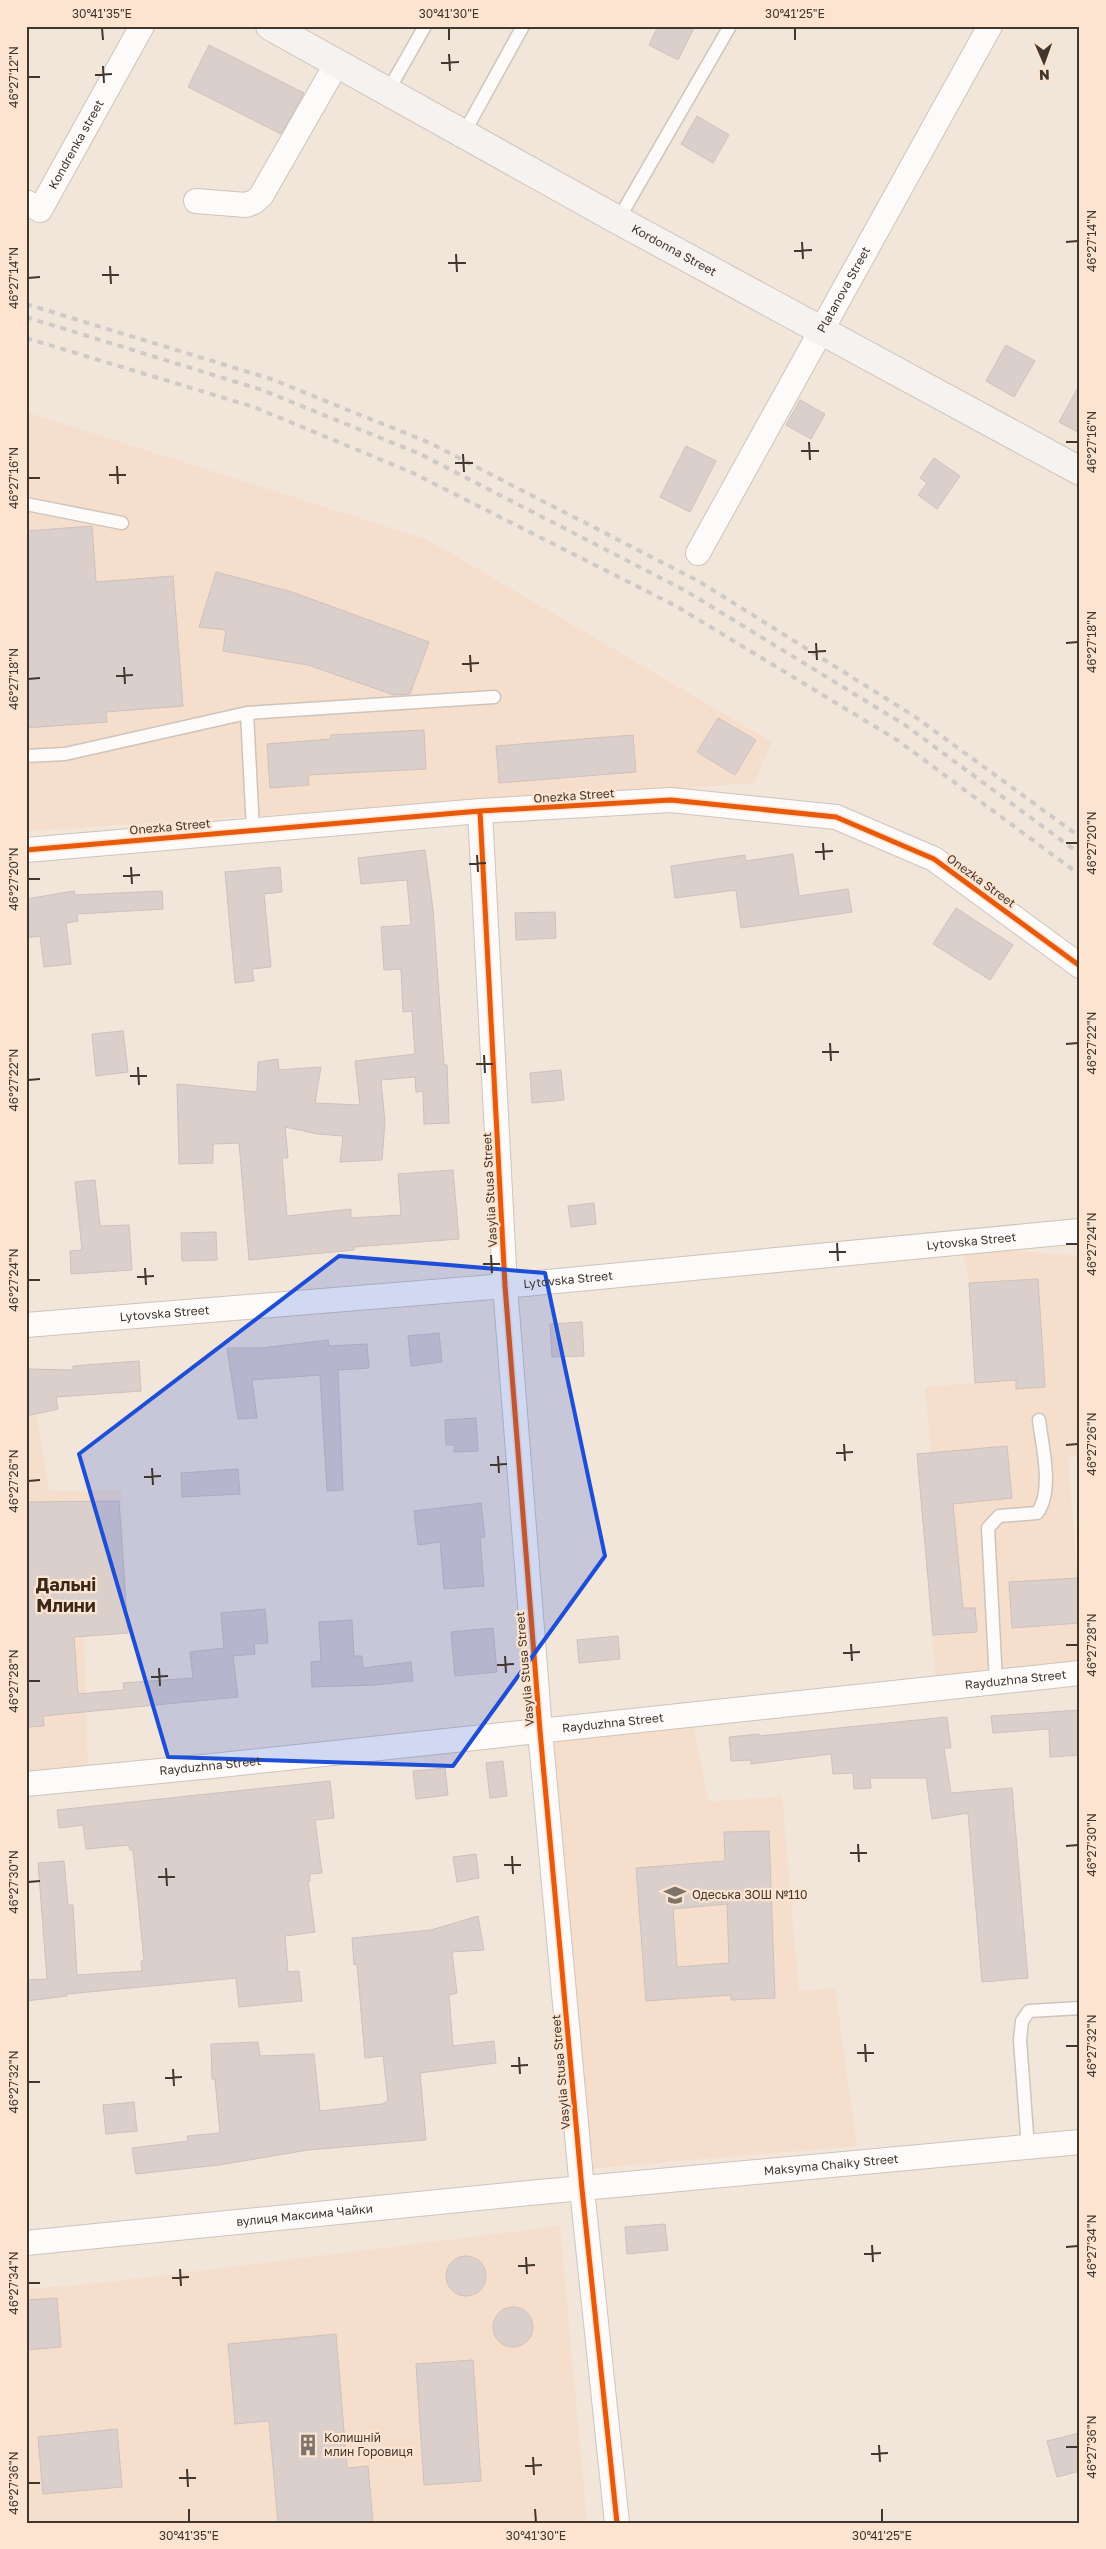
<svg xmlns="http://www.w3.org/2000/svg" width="1106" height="2549" font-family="'Golos Text',sans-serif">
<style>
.built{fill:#f6decc}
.building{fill:#dbcfcc;stroke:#cdc1be;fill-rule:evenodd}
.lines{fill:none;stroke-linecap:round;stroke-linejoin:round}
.service-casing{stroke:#cec4bb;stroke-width:15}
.minor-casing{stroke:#cec4bb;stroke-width:26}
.secondary-casing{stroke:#cec4bb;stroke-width:30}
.service{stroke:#fdfbf9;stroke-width:12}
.minor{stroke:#fdfbf9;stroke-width:24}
.secondary{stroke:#f6f2ef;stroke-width:28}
.rail{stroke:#cdcac7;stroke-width:4;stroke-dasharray:6 6;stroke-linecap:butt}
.cycleway-casing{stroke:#fde4d0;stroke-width:8}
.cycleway{stroke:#e8590c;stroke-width:5}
.marked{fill:#1d4ed8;fill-opacity:0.2;stroke:#1d4ed8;stroke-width:4;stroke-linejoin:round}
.ticks{fill:none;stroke:#41372f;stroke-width:2}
.labels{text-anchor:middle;stroke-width:4.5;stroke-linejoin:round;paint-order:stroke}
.street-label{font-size:12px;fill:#41372f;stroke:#fde4d0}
.poi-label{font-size:12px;fill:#41372f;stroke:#fde4d0;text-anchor:start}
.district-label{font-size:18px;font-weight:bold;fill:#3a2717;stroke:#fde4d0}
.neatline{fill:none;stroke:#41372f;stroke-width:2}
.ticks-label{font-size:12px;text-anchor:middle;fill:#41372f}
</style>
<rect width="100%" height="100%" fill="#f2e5da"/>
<path class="built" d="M26,412l402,128 344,202 -18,41 -728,48z
M962,1247l118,9v199l-12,2 12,156v59l-144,12 -19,-230 14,-2 -6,-65 50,-4 -6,-100z
M26,1349l23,142 72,-1 7,143 -44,4 4,138 -62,5z
M692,1720l17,82 73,-6 17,195 36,-3 22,158 -272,23 -39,-434z
M560,2226l27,297h-561v-234l75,-6z"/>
<path class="building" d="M658,26h37l-17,34 -29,-15z
M209,45l95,48 -23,41 -93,-47z
M697,116l32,19 -16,28 -32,-19z
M1006,345l29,16 -21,36 -28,-16z
M1080,384v49l-21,-11z
M800,400l25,14 -14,25 -25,-14z
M686,446l30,15 -26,51 -30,-15z
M934,458l26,18 -23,33 -19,-14 9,-12 -7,-5z
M92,526l4,56 77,-6 10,130 -77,6 1,10 -81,6v-197z
M216,572l76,20 137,50 -19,52 -16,1 -86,-30 -85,-14 3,-21 -27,-3z
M718,718l38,22 -21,35 -38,-23z
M424,730l2,39 -118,6 1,10 -39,3 -3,-44 64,-5v-4z
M633,735l3,37 -137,11 -3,-37z
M425,850l8,59 11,156h3l2,58 -25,1 -1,-33 -7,1 -1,-15 -34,3 4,42 -3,38 -42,2 3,-26 -25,-2 -33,-7 3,31h-6l5,58 64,-7v9l50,-3 -3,-41 55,-4 6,69 -105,8v3l-105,10 -10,-117 -26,1v19l-34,1 -2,-80 80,8 1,-30 20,-3 1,11 42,-3 -6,36 45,2 -5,-44 60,-7 -3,-43 -9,1 -2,-43 -17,1 -3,-43 30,-2 -4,-45 -46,4 -3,-26z
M793,854l6,42 49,-7 4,23 -111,16 -5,-38 -61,8 -4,-32 74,-11 1,6z
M280,867l2,25 -18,2 7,73 -19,2 2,12 -19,2 -10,-111z
M74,891l1,4 87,-4 1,18 -86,5 1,7 -12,2 5,41 -27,3 -4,-31 -14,2v-39z
M956,908l57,37 -23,35 -57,-36z
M555,912l1,26 -40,2 -1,-27z
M123,1031l5,41 -32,4 -4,-42z
M561,1070l3,30 -32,3 -2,-30z
M95,1180l5,46 29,-1 3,45 -61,4 -1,-23 12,-1 -7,-68z
M594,1203l2,21 -25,3 -3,-21z
M216,1232l1,28 -35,1 -1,-28z
M1038,1279l7,108 -29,2v-9l-41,3 -6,-100z
M582,1322l2,34 -32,1 -2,-33z
M439,1333l3,29 -31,4 -3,-30z
M328,1340l1,6 38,-2 2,24 -31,2 5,120 -16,1 -7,-116 -68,5 5,38 -19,1 -11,-71h34z
M139,1361l2,30 -85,6 2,12 -32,7v-47l47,1v-4z
M476,1418l2,33 -24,1v-7h-8l-1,-25z
M1007,1446l5,52 -59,6 10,104h12l2,24 -44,3 -16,-181z
M238,1469l2,25 -58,3 -1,-24z
M119,1501l9,132 -54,4 4,57 46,-4 -1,-7 70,-5 -3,-26 34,-4 -3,-35 44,-4 3,34 -14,1 1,10 -22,2 5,41 -195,19 1,10 -18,1v-225z
M481,1503l4,34h-5l4,49 -40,3 -4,-47 -22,3 -4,-34z
M1078,1578l2,45 -68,5 -3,-46z
M352,1620l2,36h8l1,12 48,-6 2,19 -39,4 -62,2 -1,-25 10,-1 -2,-39z
M493,1628l4,44 -42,4 -4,-44z
M618,1636l2,23 -41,4 -2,-23z
M1080,1710v45l-30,2 -1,-28 -56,4 -2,-17z
M947,1717l4,31h-7l7,45 61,-5 16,190 -46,4 -14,-169 -36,6 -6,-41h-56l1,10 -17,1 -1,-16 -20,1 -2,-20 -80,10v-4l-20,1 -2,-24 30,-3v2z
M503,1761l4,35 -17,2 -4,-35z
M445,1768l3,27 -32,4 -3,-28z
M330,1781l4,37 -19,2 7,53 -12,1v7h-2l7,51 -30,4 3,36 11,-1 3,30 -63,6 -3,-29 -169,16v2l-41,5v-21l21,-1 -9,-116 26,-2 4,44h5l4,70 65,-4 -1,-10h3l-11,-111h-3l-1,-5 -43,4 -3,-24 -24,3 -2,-18z
M769,1831l6,167 -44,2v-5l-85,6 -10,-133 89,-7 -1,-29zM727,1904l2,59 -52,4 -4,-58z
M476,1854l3,24 -22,4 -4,-25z
M478,1916l6,34 -32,2 5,41 -8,2 4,51 41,-5 2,22 -76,10 6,67 -118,10 -89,15 -83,9 -4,-26 56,-7 -1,-5 33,-3 -5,-54h-3l-1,-35 47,-2 2,14 54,-2 6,57 62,-7 6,-3 -5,-45 -18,2 -8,-94 -3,1 -2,-27 79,-8z
M134,2102l3,29 -31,3 -3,-29z
M665,2224l3,26 -41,4 -2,-27z
M446 2276a20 20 0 1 1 40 0a20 20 0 1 1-40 0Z
M57,2298l4,49 -35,3v-50z
M493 2327a20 20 0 1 1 40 0a20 20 0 1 1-40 0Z
M336,2334l11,134 21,-2 5,57h-95l-9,-102 -34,3 -7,-80z
M473,2360l8,121 -57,4 -8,-121z
M117,2429l5,58 -79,7 -5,-57z
M1080,2433v38l-23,6 -10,-36z"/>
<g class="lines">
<g class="service-casing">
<path id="service" d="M388,91l37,-65
M464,133l59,-107
M618,220l112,-194
M26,504l96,19
M247,713l6,117
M26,756l39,-2 182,-41 247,-16
M996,1682l-8,-154 11,-12 38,-3c17,-22 5,-67 2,-93
M1028,2148l-8,-108 2,-19 7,-10 51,-3"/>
</g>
<g class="minor-casing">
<g id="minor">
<path d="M196,201l50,4 8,-3 7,-6 76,-133"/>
<path id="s1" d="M26,202l14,8 102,-184"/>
<path id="s2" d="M698,553l292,-527"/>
<path d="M480,811l25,475 35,445 42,458 35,334"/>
<path d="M26,850l454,-39 191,-11 165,17 98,42 146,107"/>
<path id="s3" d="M26,1325l479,-39 575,-55"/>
<path id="s4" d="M26,1784l186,-18 868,-93"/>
<path id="s5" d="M26,2243l503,-50 551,-51"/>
</g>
</g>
<g class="secondary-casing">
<g id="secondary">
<path id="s6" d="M270,26l348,194 462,251"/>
</g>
</g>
<use href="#service" class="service"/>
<use href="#minor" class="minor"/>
<use href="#secondary" class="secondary"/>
<path class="rail" d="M26,304l245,75 159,64 270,139 214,134 166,121
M26,317l236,73 158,64 266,137 219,134 175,129
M26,338l228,69 159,66 263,133 221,134 183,135"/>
<g class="cycleway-casing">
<path id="cycleway" d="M480,811l25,475 35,445 42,458 35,334
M26,850l454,-39 191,-11 165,17 98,42 146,107"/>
</g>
<use href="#cycleway" class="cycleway"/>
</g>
<path class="marked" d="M339,1256l206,17 60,283 -152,210 -285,-9 -89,-303z"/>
<path class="ticks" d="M102,28l1,12M449,28v12M795,28v12M449,54l1,17M441,63l18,-1M103,66l1,17M95,75l17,-1M28,77h12M802,242l1,17M1066,242l12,-1M794,251l18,-1M456,254l1,18M448,263h18M110,266l1,18M102,275h17M28,278l12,-1M809,442l1,18M1066,442h12M801,451h18M463,454l1,18M455,463h18M117,466l1,18M109,475h17M28,478h12M816,643l1,17M1066,643l12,-1M808,652l18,-1M470,655l1,17M462,664l17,-1M124,667l1,17M116,676l17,-1M28,679l12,-1M823,843l1,17M1066,843h12M815,852l18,-1M477,855l1,17M469,864l17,-1M131,867l1,17M123,876l17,-1M28,879h12M830,1043l1,18M1066,1044l12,-1M822,1052h17M484,1055l1,18M476,1064h17M138,1067l1,18M130,1076h17M28,1080l12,-1M837,1243l1,18M1066,1244h12M829,1252h17M491,1255l1,18M483,1264h17M145,1268l1,17M137,1277l17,-1M28,1280h12M844,1444l1,17M1066,1445l12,-1M836,1453l17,-1M498,1456l1,17M490,1465l17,-1M152,1468l1,17M144,1477l17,-1M28,1481l12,-1M851,1644l1,17M1066,1645h12M843,1653l17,-1M505,1656l1,17M497,1665l17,-1M159,1668l1,18M151,1677l17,-1M28,1681h12M858,1844l1,18M1066,1846l12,-1M850,1853h17M512,1856l1,18M504,1865h17M166,1868l1,18M158,1877h17M28,1882l12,-1M865,2044l1,18M1066,2046h12M857,2053h17M519,2057l1,17M511,2066l17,-1M173,2069l1,17M165,2078l17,-1M28,2082h12M872,2245l1,17M1066,2247l12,-1M864,2254l17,-1M526,2257l1,17M518,2266l17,-1M180,2269l1,17M172,2278l17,-1M28,2283h12M879,2445l1,17M1066,2447h12M871,2454l17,-1M533,2457l1,18M525,2466l17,-1M187,2469l1,18M179,2478h17M28,2483h12M189,2509v13M535,2509l1,13M882,2509v13"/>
<defs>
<g id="school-bare" transform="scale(1.725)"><path d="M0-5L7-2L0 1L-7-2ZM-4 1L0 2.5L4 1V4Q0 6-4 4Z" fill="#7f746b" stroke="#fde4d0" stroke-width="2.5" paint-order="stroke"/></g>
<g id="building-bare" transform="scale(1.725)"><path d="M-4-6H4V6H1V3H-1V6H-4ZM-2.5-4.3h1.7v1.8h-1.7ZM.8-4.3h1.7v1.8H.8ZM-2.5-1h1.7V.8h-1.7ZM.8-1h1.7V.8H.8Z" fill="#7f746b" stroke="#fde4d0" stroke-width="2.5" paint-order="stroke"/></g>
</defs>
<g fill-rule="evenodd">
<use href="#school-bare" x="675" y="1895"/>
<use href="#building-bare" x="308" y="2445"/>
</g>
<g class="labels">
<g class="street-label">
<text dy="4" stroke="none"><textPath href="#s1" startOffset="91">Kondrenka street</textPath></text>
<text dy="4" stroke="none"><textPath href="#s6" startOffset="462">Kordonna Street</textPath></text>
<text dy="4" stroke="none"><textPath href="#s2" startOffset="301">Platanova Street</textPath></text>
<text transform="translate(574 796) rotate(-4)" y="4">Onezka Street</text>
<text transform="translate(170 827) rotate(-5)" y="4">Onezka Street</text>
<text transform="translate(981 881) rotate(36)" y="4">Onezka Street</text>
<text transform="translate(490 1190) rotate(-93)" y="4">Vasylia Stusa Street</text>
<text dy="4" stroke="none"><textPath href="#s3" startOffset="949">Lytovska Street</textPath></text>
<text dy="4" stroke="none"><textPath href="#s3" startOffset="544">Lytovska Street</textPath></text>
<text dy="4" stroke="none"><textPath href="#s3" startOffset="139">Lytovska Street</textPath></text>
<text transform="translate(525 1669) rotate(-95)" y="4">Vasylia Stusa Street</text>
<text dy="4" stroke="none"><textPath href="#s4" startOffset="995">Rayduzhna Street</textPath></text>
<text dy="4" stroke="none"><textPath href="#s4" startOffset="590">Rayduzhna Street</textPath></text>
<text dy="4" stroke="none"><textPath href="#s4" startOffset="185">Rayduzhna Street</textPath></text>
<text transform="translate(561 2072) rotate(-95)" y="4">Vasylia Stusa Street</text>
<text dy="4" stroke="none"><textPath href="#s5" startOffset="809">Maksyma Chaiky Street</textPath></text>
<text dy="4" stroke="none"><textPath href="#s5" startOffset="280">вулиця Максима Чайки</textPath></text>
</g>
<g class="poi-label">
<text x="692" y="1899">Одеська ЗОШ №110</text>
<text x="324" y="2442">Колишній<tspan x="324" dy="14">млин Горовиця</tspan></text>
</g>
<g class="district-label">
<text x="66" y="1591">Дальні<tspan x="66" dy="21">Млини</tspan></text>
</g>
</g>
<rect width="1106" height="2549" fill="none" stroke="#fde4d0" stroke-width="55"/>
<g transform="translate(1044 62) rotate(178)" stroke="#fde4d0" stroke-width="4" paint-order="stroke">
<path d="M0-4L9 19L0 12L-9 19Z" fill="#41372f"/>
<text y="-8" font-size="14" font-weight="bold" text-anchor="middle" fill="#41372f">N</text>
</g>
<rect x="28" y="28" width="1050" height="2494" class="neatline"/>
<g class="ticks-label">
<text x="102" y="18">30°41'35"E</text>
<text x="449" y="18">30°41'30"E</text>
<text x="795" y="18">30°41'25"E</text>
<text transform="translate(14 77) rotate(-90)" y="4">46°27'12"N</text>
<text transform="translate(1092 241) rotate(-90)" y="4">46°27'14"N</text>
<text transform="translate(14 278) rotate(-90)" y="4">46°27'14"N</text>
<text transform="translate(1092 442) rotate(-90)" y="4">46°27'16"N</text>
<text transform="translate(14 478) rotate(-90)" y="4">46°27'16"N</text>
<text transform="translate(1092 642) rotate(-90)" y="4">46°27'18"N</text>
<text transform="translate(14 679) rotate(-90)" y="4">46°27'18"N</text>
<text transform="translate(1092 843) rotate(-90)" y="4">46°27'20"N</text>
<text transform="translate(14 879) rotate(-90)" y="4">46°27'20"N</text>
<text transform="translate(1092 1043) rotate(-90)" y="4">46°27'22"N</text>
<text transform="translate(14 1080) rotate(-90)" y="4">46°27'22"N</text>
<text transform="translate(1092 1244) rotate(-90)" y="4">46°27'24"N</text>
<text transform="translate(14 1280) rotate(-90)" y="4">46°27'24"N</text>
<text transform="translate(1092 1444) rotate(-90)" y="4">46°27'26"N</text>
<text transform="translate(14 1481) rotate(-90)" y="4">46°27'26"N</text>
<text transform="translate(1092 1645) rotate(-90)" y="4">46°27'28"N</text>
<text transform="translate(14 1681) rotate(-90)" y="4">46°27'28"N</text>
<text transform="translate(1092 1845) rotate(-90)" y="4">46°27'30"N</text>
<text transform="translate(14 1882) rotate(-90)" y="4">46°27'30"N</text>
<text transform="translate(1092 2046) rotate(-90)" y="4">46°27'32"N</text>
<text transform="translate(14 2082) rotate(-90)" y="4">46°27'32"N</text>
<text transform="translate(1092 2246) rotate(-90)" y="4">46°27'34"N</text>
<text transform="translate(14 2283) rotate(-90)" y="4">46°27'34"N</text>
<text transform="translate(1092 2447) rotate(-90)" y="4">46°27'36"N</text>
<text transform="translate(14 2483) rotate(-90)" y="4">46°27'36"N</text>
<text x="189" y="2540">30°41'35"E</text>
<text x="536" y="2540">30°41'30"E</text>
<text x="882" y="2540">30°41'25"E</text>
</g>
</svg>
